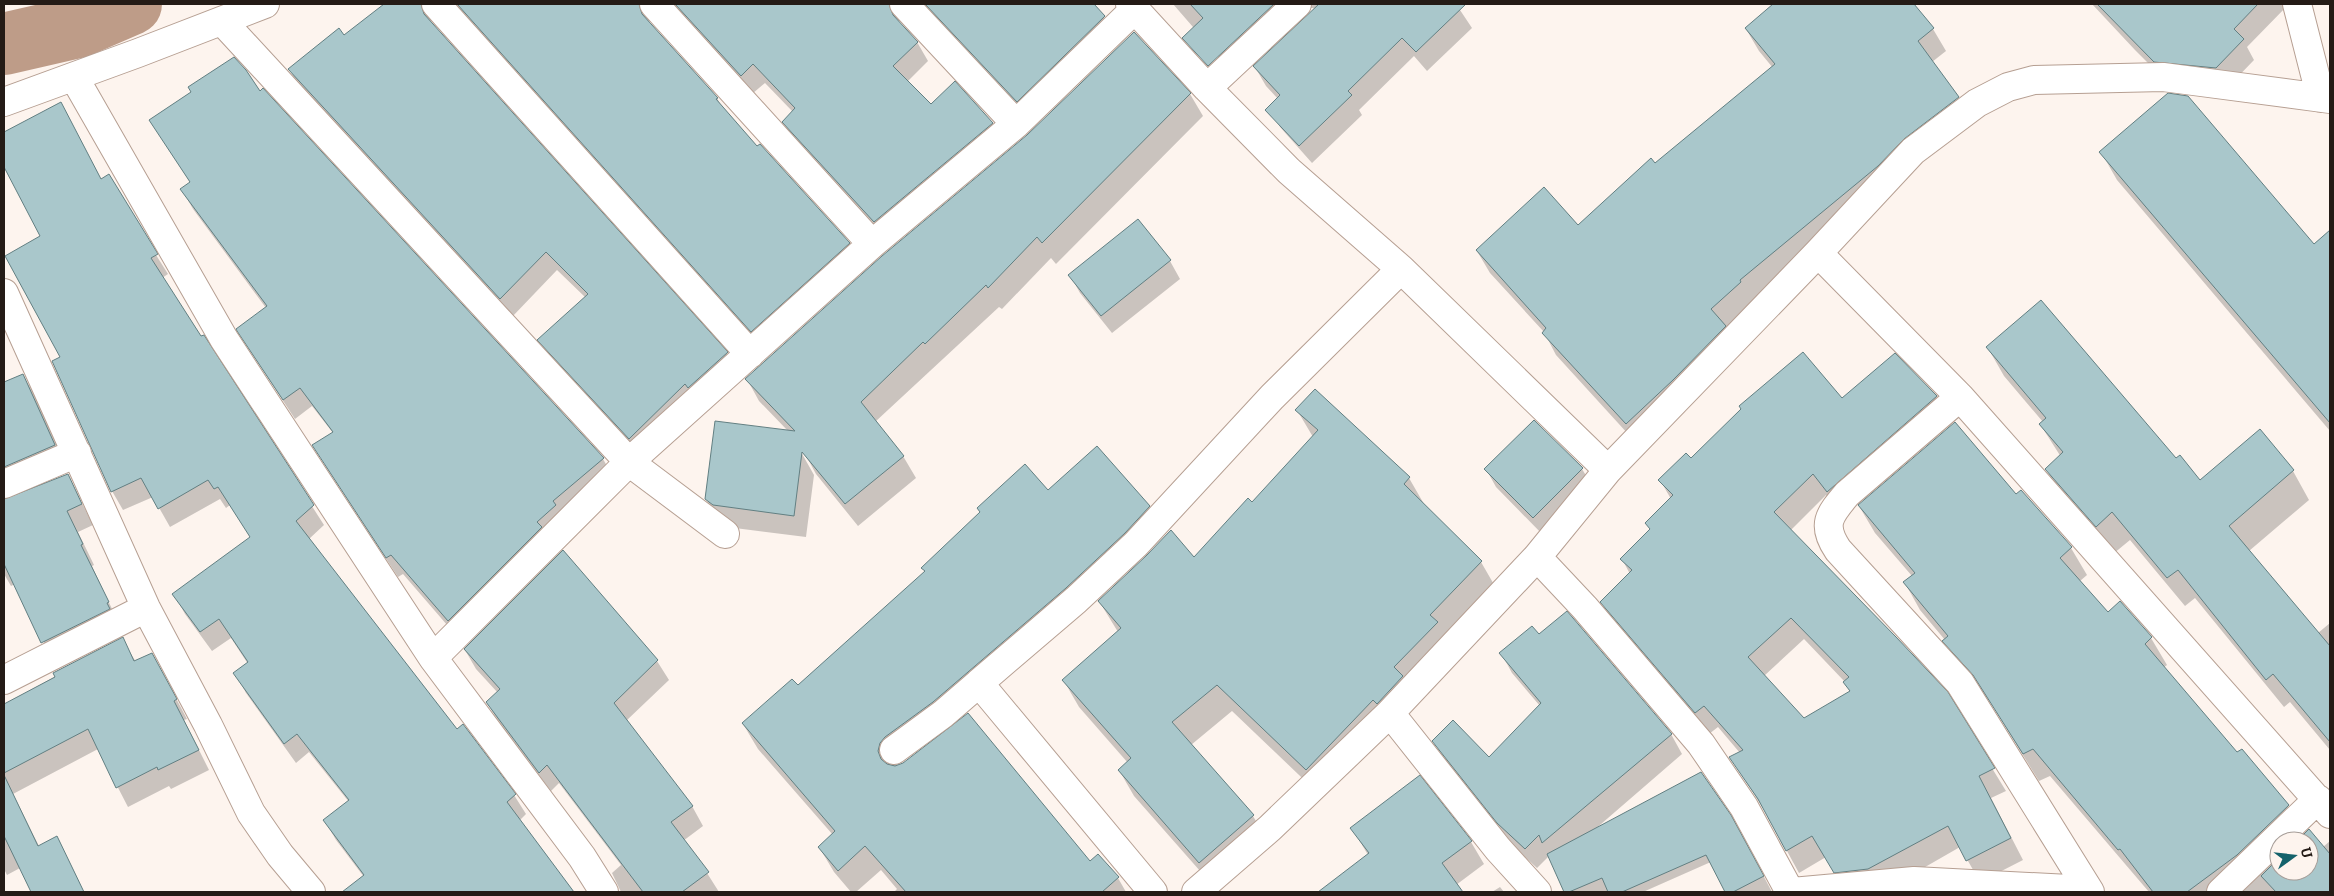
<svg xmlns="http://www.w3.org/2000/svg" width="2334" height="896" font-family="Bitter,serif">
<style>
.shadow{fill:#0003;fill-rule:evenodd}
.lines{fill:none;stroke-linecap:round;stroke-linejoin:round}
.river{stroke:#be9c88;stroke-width:62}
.building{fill:#a9c7cb;stroke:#627f82;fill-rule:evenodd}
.street-casing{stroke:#b69f92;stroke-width:30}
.street{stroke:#fff;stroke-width:28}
</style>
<rect width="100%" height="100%" fill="#fdf4ee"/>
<path class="shadow" d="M386,4h34l-1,9h2l1,-9h670l12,13 11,19 -87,84 -124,-109 -5,11 18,20 11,19 -21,21 24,24 61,17 11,19 -118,99 -91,-100 -11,-19 10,-10 -28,-29 -13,11 -102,-76 -1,6 68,74 7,13 33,37 92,96 11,18 -98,88 -330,-332 -1,6 296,329 11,19 -97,85 -91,-98 -11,-19 47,-42 -29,-28 -45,47 -212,-229 -11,-19 55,-32z
M1173,4h283l16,24 -45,43 -13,-15 -55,54 3,5 -50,48 -32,-36 -11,-20 9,-8 -12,-13 -11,-19 54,-51 5,-8h-9l-73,64z
M1774,4h139l20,25 13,22 -14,11 26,36 13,22 -55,41 -277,285 -83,-91 -12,-23 -54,-59 -13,-22 101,-24 195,-159 -14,-17 -13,-22z
M2092,4h197l-42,43 7,13 -27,28 -60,-6 -32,-32z
M260,93l343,366 11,19 -154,162 -57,-66 -5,3 -73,-112 8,-32 -21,-27 -17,13 -46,-70 17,-41 -73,-99 -11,-19 9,-7 -29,-44z
M1190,94l13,22 -147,148 -5,-6 -49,51 -3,-2 -124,115 28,34 13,22 -58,48 -42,-52 -12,-22h-3l13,23 -8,62 -79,-10 -8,-5 -13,-23 82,-68 -29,-30 -12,-22z
M61,104l40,76 7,-4 48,79 12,19 -6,4 39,60 2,-2 121,189 -15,14 148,192 57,64 12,19 -7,7 55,71h-207l-7,-12 4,-3 -28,-37 -11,-19 24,-19 -40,-50 -13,11 -50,-70 -11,-20 13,-9 -17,-26 -19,13 -27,-37 -11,-20 77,-56 -21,-33 -4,3 -6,-9 -50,28 -17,-30 -30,13 -11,-19 -50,-133 -21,-121 -37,-73v-30z
M2101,152l213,94 16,-14v199l-213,-251z
M1170,261l10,18 -68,54 -32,-40 -10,-18z
M1988,348l187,112 25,22 60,-51 33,40 16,29 -60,51 69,82 12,-10v127l-40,-48 -6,5 -89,-109 -10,8 -55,-66 -17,14 -50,-56 -17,-29 15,-12 -21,-33 3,-2 -39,-46z
M1895,355l41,42 13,22 -109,94 -14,-18 -36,36 156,162 60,98 -15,7 32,62 -43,22 -20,-35 -68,39 -46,6 -20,-35 -27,16 -31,-57 -37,-58 9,-5 -22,-26 -9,7 -95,-110 -12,-22 28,-28 -8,-15 29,-29 -4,-7 24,-24 -11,-19 31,-20 150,-60zM1804,639l41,43 5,10 -46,28 -40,-44z
M23,375l12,21 31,70 -62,29v-113z
M1297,410l112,68 15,26 57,58 15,26 -175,208 -89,-85 -41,34 62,71 15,26 -53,46 -81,-92 -15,-26 9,-7 -49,-56 -15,-26 54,-49 -19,-31 95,-42 58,-55 61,-67z
M1486,469h96l11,18 -49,49 -48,-49z
M68,475l25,50 -15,7 16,33 -2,1 27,58 -65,39 -39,-79 -4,2 -7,-12v-74h6z
M1048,491l101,16 14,25 -216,195 -52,40 195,95 8,-7 20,23 8,14h-232l3,-3 -16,-19 -25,22h-5l-17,-20 -15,-25 14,-12 -75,-86 -15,-25 55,-37 128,-115 -3,-4z
M2021,491l50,57 16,27 -7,6 28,32 43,25 16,27 -4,3 74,86 51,52 17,29 18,12 7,-6v51h-181l-99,-116 -11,5 -49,-79 -30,-34 -15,-28 -25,-30 -15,-27 7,-7 -37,-43 -16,-27 157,-10zM2279,841h30v30h-30z
M563,552l94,109 12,19 -43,41 66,85 11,20 -20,15 24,32 12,19h-98l-9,-19 9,-8 -62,-82 -8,8 -52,-69 -12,-19 11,-10 -22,-24 -11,-19z
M1539,636l132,98 11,20 -89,77 154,15 -104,46h-78l-16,-36 -12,12 -27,-25 -65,-82 -12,-20 56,18 51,-53 -28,-33 -11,-20z
M122,639l14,23 27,12 24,45 -3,1 25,50 -38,19 -2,-3 -41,21 -30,-58 -85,45 26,52 28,11 17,35h-52l-12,-24 -13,7 -3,-6v-164z
M1352,828l119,14 13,22 -28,21 6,7h-142l48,-37z
M1714,869l49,6 9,17h-45z
M1500,887l4,5h-12z"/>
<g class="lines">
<path class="river" d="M4,44l74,-17 53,-23"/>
</g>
<path class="building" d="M384,4h37l3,10 304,338 -40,36 -3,-4 -56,55 -92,-99 51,-46 -42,-42 -46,47 -212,-230 51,-41 5,7z
M457,4h182l3,10 76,84 -2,1 41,47 3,-2 90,99 -99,89z
M675,4h214l4,11 25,27 -25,24 38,38 24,-23 38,42 -119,99 -92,-100 13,-14 -42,-44 -12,12z
M925,4h169l11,12 -88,86z
M1190,4h84l-66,62 -26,-28 21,-20z
M1319,4h147l-50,48 -14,-14 -54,53 4,4 -53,51 -34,-36 15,-15 -27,-29z
M1773,4h141l20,24 -16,13 41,56 -55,42 -26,27 -138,114 1,2 -30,27 15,17 -53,54 -47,44 -84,-91 4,-5 -70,-78 68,-63 34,38 73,-67 4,5 120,-99 -30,-36z
M2097,4h161l-24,25 10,10 -28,29 -62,-6z
M1134,32l57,61 -149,150 -5,-6 -49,51 -2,-3 -61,59 -2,-2 -62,60 43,54 -59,48 -43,-52 -8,64 -81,-11 -8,-6 10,-78 80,10 -50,-52 137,-123 145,-121z
M234,57l12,13 14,21 3,-3 341,370 -51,43 3,4 -19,17 5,5 -94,94 -57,-66 -5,3 -74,-113 21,-13 -33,-44 -17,12 -46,-69 -1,-2 31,-23 -87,-117 10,-7 -41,-62 42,-28 -3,-5z
M2168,93l20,3 126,148 16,-14v193l-231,-271z
M61,102l40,77 8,-5 49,80 -7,4 50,78 3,-1 110,170 -18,16 161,208 6,-5 53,70 -9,8 67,90h-232l22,-17 -41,-55 26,-20 -52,-66 -13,10 -51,-71 15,-11 -29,-43 -19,13 -28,-38 78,-57 -32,-50 -4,2 -6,-9 -50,29 -17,-31 -30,14 -59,-131 8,-4 -55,-101 35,-20 -36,-69v-35z
M1138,219l33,41 -70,56 -33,-41z
M2041,300l135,158 4,-3 20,25 60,-51 34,41 -65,56 101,120v96l-57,-68 -7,6 -88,-110 -11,8 -55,-66 -16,15 -51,-58 18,-17 -24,-28 7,-6 -60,-71z
M1803,352l39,46 53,-45 42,43 -110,96 -14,-18 -39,38 122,125 52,55 47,76 -16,8 32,62 -45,23 -18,-35 -80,43 -34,4 -22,-37 -26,15 -28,-52 -29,-42 14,-7 -39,-44 -9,7 -95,-111 32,-32 -12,-11 30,-30 -5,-6 28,-28 -15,-15 28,-27 5,5 50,-49 -2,-3zM1791,618l58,59 -6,5 7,9 -46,27 -56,-61z
M23,374l32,71 -51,22v-85z
M1315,389l95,88 -6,7 78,77 -52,54 8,7 -44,45 9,9 -26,28 -4,-4 -67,70 -89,-85 -45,37 82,93 -55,48 -81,-93 13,-12 -69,-78 59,-52 -23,-27 49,-46 24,-25 23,27 54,-59 4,4 66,-72 -23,-20z
M1534,420l49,48 -50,50 -49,-49z
M1955,422l61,72 5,-4 51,57 -12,11 48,54 12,-11 32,36 -7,7 92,108 5,-3 47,56 -52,50 -50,37h-34l-33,-43 -2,1 -85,-101 -10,5 -50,-79 -31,-34 6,-5 -45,-54 12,-9 -57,-68z
M1097,446l53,60 -25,27 -59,55 -133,114 -48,35 -5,6 -2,8 3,8 6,5 8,2 8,-3 65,-50 122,148 8,-7 21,23 -17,15h-196l-41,-46 -27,25 -20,-24 17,-16 -93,-108 50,-44 6,6 127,-114 -4,-3 59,-56 -3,-4 48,-44 23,26z
M68,474l14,30 -15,7 16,33 -2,1 28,57 -2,1 3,6 -69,34 -37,-79v-65z
M563,550l95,110 -44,43 79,103 -22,16 38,50 -27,20h-39l-96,-127 -8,8 -53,-71 14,-13 -36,-40z
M1567,611l105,123 -130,109 -3,-8 -14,14 -28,-26 -65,-82 21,-21 36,37 52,-54 -42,-50 33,-27 7,8z
M123,637l11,24 18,-8 25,46 -3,2 25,49 -41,20 -1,-3 -41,21 -28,-59 -84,44v-69l51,-27 -2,-4z
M1701,772l30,43 33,61 -31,16h-8l-19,-37 -84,37h-14l-6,-14 -33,14h-5l-17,-38z
M4,775l34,71 19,-10 27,56h-53l-27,-56z
M1420,775l52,66 -30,22 21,29h-145l51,-39 -19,-25z
M2309,829l21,25v38h-54l-15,-16 18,-18v13h30v-30h-12z"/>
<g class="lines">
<g class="street-casing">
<path id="street" d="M436,4l314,350
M654,4l218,240
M904,4l112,120
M1130,4l77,84 82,83 112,98 207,201
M2297,4l24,94
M222,21l407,441 96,72
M74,77l150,262 209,319 196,-196 243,-218 144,-120 119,-115
M1207,88l90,-84
M4,102l134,-49 127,-49
M1818,253l142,144 370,417
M4,293l142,315 62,117 43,88 29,42 31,37
M1960,397l-113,97c-18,21 -26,31 -9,56l122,133 130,209
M4,484l73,-31
M1537,557l48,51 116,136 43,63 46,85
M433,658l149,199 22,35
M4,680l142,-72
M1390,713l108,136 39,43
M894,750l49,-36 36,-31
M1153,892l-174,-209 97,-83 60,-56 136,-147 129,-128
M1196,892l74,-64 120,-115 147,-156 71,-87 210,-217 95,-102 64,-48 31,-16 26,-7 129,-3 167,22
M1792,892l122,-11 174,9
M2221,892l97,-93"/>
</g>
<use href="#street" class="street"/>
</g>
<rect width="2334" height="896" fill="none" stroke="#241b16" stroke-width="10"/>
<g transform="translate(2294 856) rotate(75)"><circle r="24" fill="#fdf4ee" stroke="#a69d98"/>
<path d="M0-4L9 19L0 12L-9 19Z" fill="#14626b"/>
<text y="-8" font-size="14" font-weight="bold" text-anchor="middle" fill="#241b16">U</text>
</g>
</svg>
